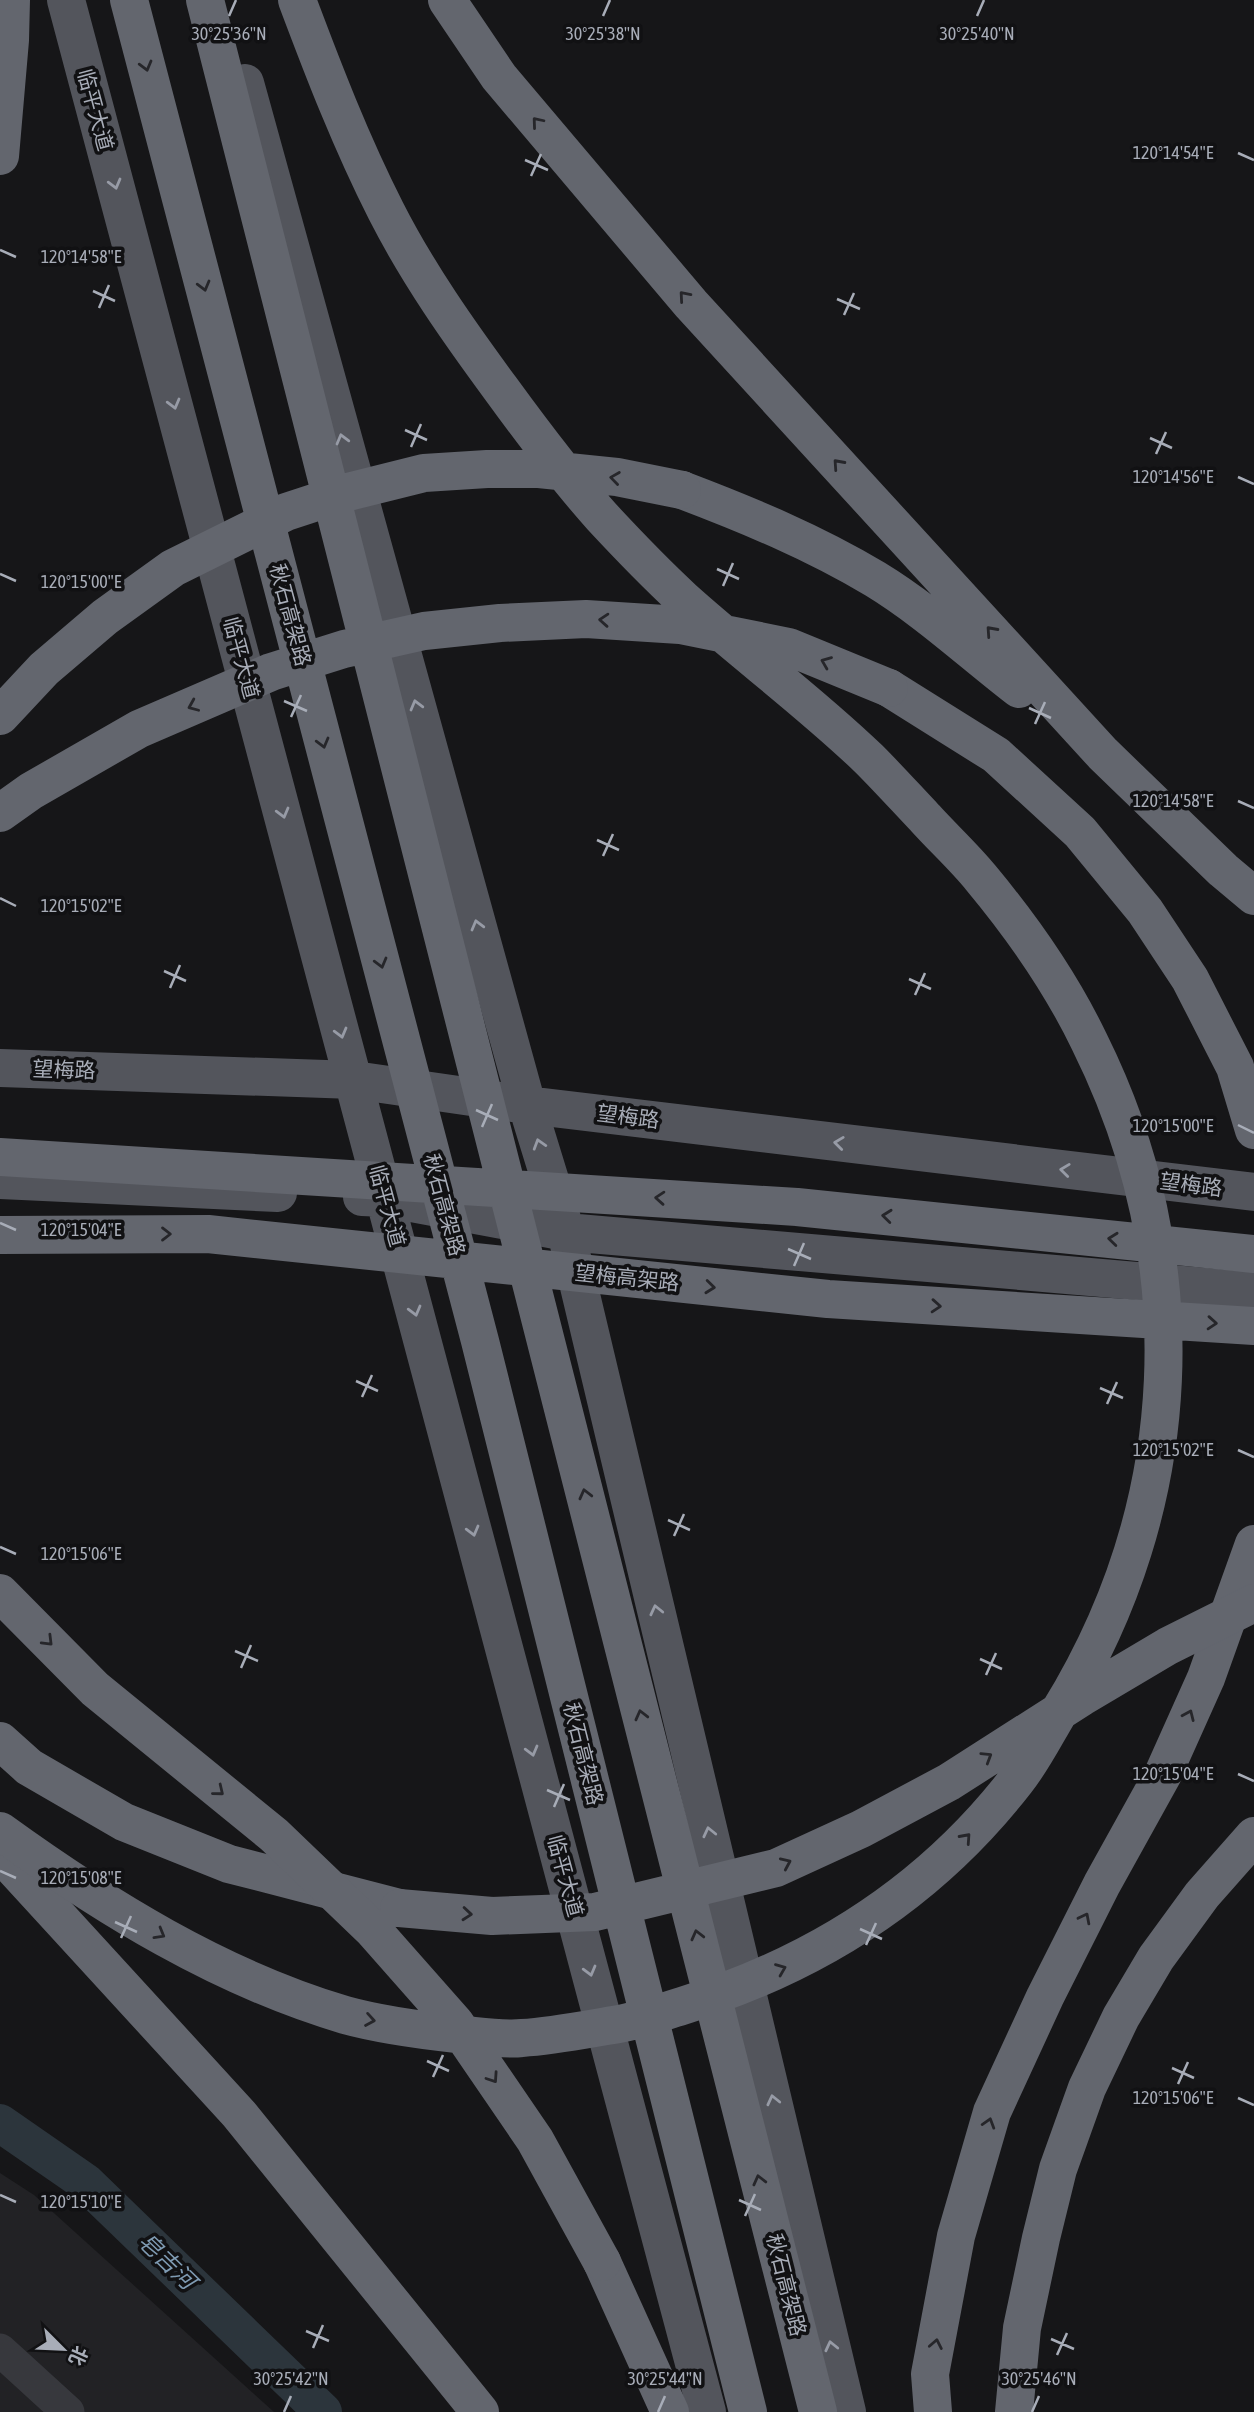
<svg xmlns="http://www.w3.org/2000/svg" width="1254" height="2412" font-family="'Asap Condensed','Noto Sans SC',sans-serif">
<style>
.built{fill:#222225}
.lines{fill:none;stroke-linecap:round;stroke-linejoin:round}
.canal{stroke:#2c353c;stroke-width:38}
.street{stroke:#37383d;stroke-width:33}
.primary{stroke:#53555c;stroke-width:38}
.highway{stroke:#63666e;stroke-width:38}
.highway-bridge{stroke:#63666e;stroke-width:38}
.oneway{stroke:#26262a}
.oneway2{stroke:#979ba6}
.ticks{fill:none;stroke:#a8adb8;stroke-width:2.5}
.labels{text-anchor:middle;stroke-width:7;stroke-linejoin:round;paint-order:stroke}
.street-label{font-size:21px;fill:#a8adb8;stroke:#111113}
.water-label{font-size:23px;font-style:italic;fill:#7f9bb3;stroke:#111113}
.ticks-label{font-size:18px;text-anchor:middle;fill:#a8adb8;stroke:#111113;stroke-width:7;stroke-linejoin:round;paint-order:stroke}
</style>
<rect width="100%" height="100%" fill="#161618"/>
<path class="built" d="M0,2173l34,22 240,217h-274z"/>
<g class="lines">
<path class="canal" d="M0,2123l85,59 238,230"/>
<path class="street" d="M0,2350l68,62"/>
<path class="primary" d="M66,0l641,2412
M245,83l282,1022 39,127 281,1180
M0,1068l354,12 173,25 727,87
M0,1180l278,13
M362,1197l23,1 181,34 688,59"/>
<path class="highway" d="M447,0l52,77 192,227 412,450 120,116 31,26
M0,156l10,-116 1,-40
M682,490c66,25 131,52 193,89 51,31 96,73 144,110
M889,688l107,67 84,77 65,79 45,68 45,88 19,63
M0,1741l29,26 95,55 105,42 170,44
M0,1853l239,261 241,298
M602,2262l68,150
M933,2412l-3,-38 26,-138 36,-124 53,-115 57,-113 61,-110 43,-96 48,-134
M1014,2412l8,-84 19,-90 17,-69 29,-81 34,-71 35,-59 46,-63 52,-59"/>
<path class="highway-bridge" d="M129,0l351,1341 268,1071
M205,0l613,2412
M0,716l44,-47 61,-52 68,-49 113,-56 58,-19 80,-20 63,-4h52l78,8 65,13
M0,813l31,-22 108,-62 132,-57 73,-23 80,-18 76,-8 86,-4 94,6 109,22 100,41
M0,1157l797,50 457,47
M0,1235l208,-1 620,65 426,27
M0,1593l95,96 179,146 98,94 83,94 80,117 67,122
M0,1831c105,76 220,147 345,184 36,10 75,15 112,19 22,2 44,6 65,4 32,-2 66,-9 97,-14 22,-4 43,-12 63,-18 133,-41 248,-114 334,-225 17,-21 29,-46 43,-69 128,-208 139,-452 30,-671 -27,-56 -68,-115 -108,-163 -17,-21 -38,-40 -56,-60 -19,-20 -37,-40 -56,-59 -59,-57 -126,-106 -186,-160 -28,-26 -55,-54 -81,-82 -36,-40 -69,-84 -101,-128 -42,-57 -83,-115 -115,-178 -35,-69 -62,-139 -89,-211
M399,1908l93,8 103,-4 181,-44 85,-39 88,-47 133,-85 86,-51 86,-43"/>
</g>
<defs><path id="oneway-chevron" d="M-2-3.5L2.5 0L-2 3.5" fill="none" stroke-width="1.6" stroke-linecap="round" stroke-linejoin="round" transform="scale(1.75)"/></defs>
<g class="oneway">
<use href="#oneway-chevron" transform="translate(146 66) rotate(75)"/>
<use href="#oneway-chevron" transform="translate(537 122) rotate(-130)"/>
<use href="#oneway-chevron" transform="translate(204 286) rotate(75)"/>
<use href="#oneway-chevron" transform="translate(684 296) rotate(-131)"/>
<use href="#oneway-chevron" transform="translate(838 464) rotate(-132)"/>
<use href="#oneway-chevron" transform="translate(615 478) rotate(-172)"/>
<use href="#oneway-chevron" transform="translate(604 620) rotate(-176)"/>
<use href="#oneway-chevron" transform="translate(991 631) rotate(-132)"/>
<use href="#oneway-chevron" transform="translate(826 662) rotate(-158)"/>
<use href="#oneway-chevron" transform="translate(193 706) rotate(157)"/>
<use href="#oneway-chevron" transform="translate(323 743) rotate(75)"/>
<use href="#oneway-chevron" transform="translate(381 963) rotate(75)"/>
<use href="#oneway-chevron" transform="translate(660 1198) rotate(-176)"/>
<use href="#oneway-chevron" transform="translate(887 1216) rotate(-174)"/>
<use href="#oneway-chevron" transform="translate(166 1234)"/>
<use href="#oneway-chevron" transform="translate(1113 1239) rotate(-174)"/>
<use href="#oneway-chevron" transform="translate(710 1287) rotate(6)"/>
<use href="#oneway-chevron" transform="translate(936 1306) rotate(4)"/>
<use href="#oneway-chevron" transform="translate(1212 1323) rotate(4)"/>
<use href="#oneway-chevron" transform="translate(585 1494) rotate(-104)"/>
<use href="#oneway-chevron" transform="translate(48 1641) rotate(45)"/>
<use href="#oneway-chevron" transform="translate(641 1715) rotate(-104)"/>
<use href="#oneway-chevron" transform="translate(1189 1715) rotate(-66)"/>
<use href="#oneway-chevron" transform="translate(987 1757) rotate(-32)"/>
<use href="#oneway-chevron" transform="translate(219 1791) rotate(39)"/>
<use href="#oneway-chevron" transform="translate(966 1838) rotate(-48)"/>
<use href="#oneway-chevron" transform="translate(786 1863) rotate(-24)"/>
<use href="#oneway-chevron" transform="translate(467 1914) rotate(5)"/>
<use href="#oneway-chevron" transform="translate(1085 1918) rotate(-63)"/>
<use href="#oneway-chevron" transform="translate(160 1934) rotate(30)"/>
<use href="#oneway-chevron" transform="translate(697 1935) rotate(-104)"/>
<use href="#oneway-chevron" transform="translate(781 1969) rotate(-22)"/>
<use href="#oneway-chevron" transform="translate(370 2020) rotate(10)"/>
<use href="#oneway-chevron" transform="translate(493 2078) rotate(56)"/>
<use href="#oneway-chevron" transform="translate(989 2123) rotate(-73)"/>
<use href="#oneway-chevron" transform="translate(759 2180) rotate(-104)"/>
<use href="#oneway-chevron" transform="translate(936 2344) rotate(-79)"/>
</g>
<g class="oneway2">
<use href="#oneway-chevron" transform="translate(115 184) rotate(75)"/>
<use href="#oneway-chevron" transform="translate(174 404) rotate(75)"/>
<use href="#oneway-chevron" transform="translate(342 439) rotate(-105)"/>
<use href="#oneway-chevron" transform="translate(416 705) rotate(-105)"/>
<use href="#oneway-chevron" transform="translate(283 813) rotate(75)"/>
<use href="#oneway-chevron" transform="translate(477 925) rotate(-105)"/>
<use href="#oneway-chevron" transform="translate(341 1033) rotate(75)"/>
<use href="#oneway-chevron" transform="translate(839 1143) rotate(-173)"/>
<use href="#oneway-chevron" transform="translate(539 1144) rotate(-107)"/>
<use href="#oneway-chevron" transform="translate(1065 1170) rotate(-173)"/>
<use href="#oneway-chevron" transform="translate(415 1311) rotate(75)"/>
<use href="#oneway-chevron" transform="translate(473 1531) rotate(75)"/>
<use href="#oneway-chevron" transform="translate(656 1610) rotate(-103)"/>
<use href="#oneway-chevron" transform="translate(532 1751) rotate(75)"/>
<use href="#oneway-chevron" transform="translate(709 1832) rotate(-103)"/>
<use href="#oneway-chevron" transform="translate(590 1971) rotate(75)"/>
<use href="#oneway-chevron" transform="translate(773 2100) rotate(-103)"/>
<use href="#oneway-chevron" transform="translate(831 2346) rotate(-103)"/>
</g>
<path class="ticks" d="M229,16l7,-16M603,16l7,-16M977,16l7,-16M1238,153l16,7M525,160l23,10M531,176l10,-22M0,250l16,7M93,291l22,10M837,299l23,10M99,308l10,-23M844,315l10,-22M405,430l22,10M1150,438l22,10M411,447l10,-23M1156,454l10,-22M1238,477l16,7M717,569l22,10M0,574l16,7M723,586l10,-23M284,701l23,10M1029,708l22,10M291,717l10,-22M1035,724l10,-22M1238,801l16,7M597,840l22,10M603,856l10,-22M0,898l16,8M164,971l22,10M909,979l22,10M170,988l10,-23M915,995l10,-22M476,1110l22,10M1238,1125l16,8M482,1127l10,-23M0,1223l16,7M788,1249l23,10M794,1266l10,-23M356,1381l22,10M1100,1388l23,10M362,1397l10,-22M1107,1404l10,-22M1238,1450l16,7M668,1520l22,10M674,1536l10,-22M0,1547l16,7M235,1651l23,10M980,1659l22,10M241,1668l10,-23M986,1675l10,-22M1238,1774l16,7M547,1790l23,10M554,1807l10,-23M0,1871l16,7M115,1922l22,10M860,1929l22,10M121,1938l10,-22M866,1945l10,-22M427,2061l22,10M1172,2068l22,10M433,2077l10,-22M1178,2084l10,-22M1238,2098l16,7M0,2195l16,7M739,2200l22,10M745,2216l10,-22M306,2331l23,10M1051,2339l23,10M313,2348l10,-23M1057,2355l10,-22M284,2412l7,-16M658,2412l7,-16M1032,2412l7,-16"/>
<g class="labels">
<g class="street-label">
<text transform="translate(95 110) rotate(75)" y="7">临平大道</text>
<text transform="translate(290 615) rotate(75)" y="7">秋石高架路</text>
<text transform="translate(241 658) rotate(75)" y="7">临平大道</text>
<text transform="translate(64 1070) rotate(2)" y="7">望梅路</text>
<text transform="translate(628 1117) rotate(7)" y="7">望梅路</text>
<text transform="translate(1191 1185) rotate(7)" y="7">望梅路</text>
<text transform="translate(444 1205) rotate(75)" y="7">秋石高架路</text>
<text transform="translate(387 1206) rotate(75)" y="7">临平大道</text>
<text transform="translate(627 1278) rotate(6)" y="7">望梅高架路</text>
<text transform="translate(583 1754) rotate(76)" y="7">秋石高架路</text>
<text transform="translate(565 1876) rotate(75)" y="7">临平大道</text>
<text transform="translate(786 2285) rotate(76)" y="7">秋石高架路</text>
</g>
<g class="water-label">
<text transform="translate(167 2261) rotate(44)" y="8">皂吉河</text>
</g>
</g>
<g class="ticks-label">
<text x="229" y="40">30°25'36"N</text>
<text x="603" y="40">30°25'38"N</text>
<text x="977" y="40">30°25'40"N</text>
<text x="1173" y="159">120°14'54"E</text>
<text x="81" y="263">120°14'58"E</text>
<text x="1173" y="483">120°14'56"E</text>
<text x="81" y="588">120°15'00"E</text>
<text x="1173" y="807">120°14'58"E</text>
<text x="81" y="912">120°15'02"E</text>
<text x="1173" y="1132">120°15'00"E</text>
<text x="81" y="1236">120°15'04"E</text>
<text x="1173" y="1456">120°15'02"E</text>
<text x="81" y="1560">120°15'06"E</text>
<text x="1173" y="1780">120°15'04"E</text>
<text x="81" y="1884">120°15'08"E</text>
<text x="1173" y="2104">120°15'06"E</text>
<text x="81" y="2208">120°15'10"E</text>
<text x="291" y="2385">30°25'42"N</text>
<text x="665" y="2385">30°25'44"N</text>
<text x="1039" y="2385">30°25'46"N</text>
</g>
<g transform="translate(63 2349) rotate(114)" stroke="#111113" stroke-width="5" paint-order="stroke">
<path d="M0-5L12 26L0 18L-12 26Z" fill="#a8adb8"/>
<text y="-10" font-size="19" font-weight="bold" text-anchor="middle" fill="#a8adb8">北</text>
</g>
</svg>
